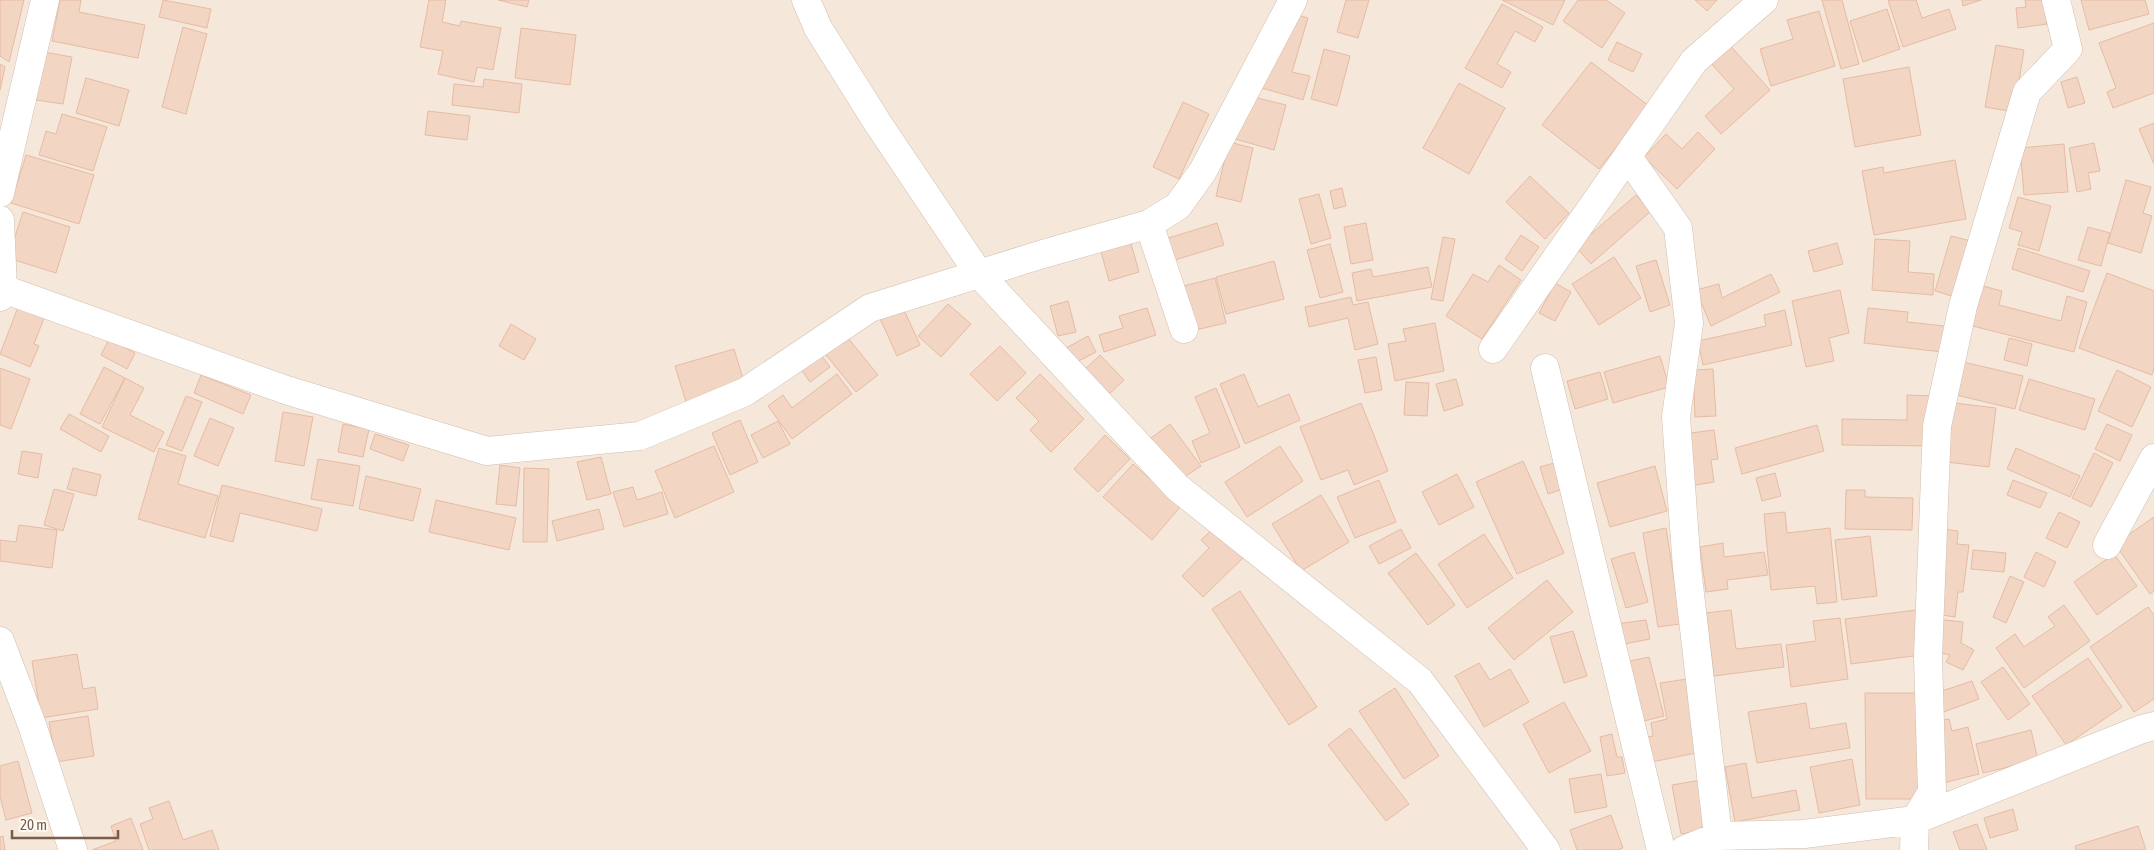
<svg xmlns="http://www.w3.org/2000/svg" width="2154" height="850" font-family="'Asap Condensed',sans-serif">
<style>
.residential{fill:#f5e8da}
.building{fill:#f3d5c3;stroke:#e6bba3}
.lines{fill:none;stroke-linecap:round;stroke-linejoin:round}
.minor-casing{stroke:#d1beb0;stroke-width:29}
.minor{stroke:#fff;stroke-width:28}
</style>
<rect width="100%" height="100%" fill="#fdf6ec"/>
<path class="residential" d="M0,0h2154v850h-2154z"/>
<path class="building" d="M0,0h24l-15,62 -9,-6z
M60,0h21l-2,12 66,13 -7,33 -86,-17z
M163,0l48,9 -4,19 -48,-11z
M429,0h17l-4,22 18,4 1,-5 40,7 -8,42 -16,-3 -3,15 -36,-8 5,-23 -23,-4z
M498,0h31l-2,7z
M1346,0h23l-11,38 -21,-6z
M1502,0h63l-12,25z
M1578,0h28l19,13 -23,35 -39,-27z
M1695,0h22l-10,11z
M1822,0h20l17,64 -18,5z
M1888,0h28l6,18 27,-9 7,20 -53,18z
M1962,0h19l-18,6z
M2025,0h19l3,24 -29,4 -2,-20 10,-1z
M2081,0h64l4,14 -60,16z
M1502,4l41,23 -8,15 -20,-11 -18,33 14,8 -9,16 -37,-20z
M1887,9l13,40 -37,13 -13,-41z
M1819,11l16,55 -64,20 -11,-37 33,-10 -6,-19z
M1294,14l14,4 -16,54 18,4 -7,24 -41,-12z
M2154,23v70l-41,15 -6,-16 9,-4 -17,-45z
M183,27l24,7 -21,80 -24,-7z
M521,28l55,7 -6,50 -55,-7z
M1617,42l25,12 -9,18 -25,-12z
M1727,42l43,48 -49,44 -16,-18 29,-27 -26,-29z
M1996,45l28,5 -10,62 -29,-5z
M1324,49l26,7 -13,50 -26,-7z
M44,52l28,5 -9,47 -27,-4z
M1591,62l58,44 -50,63 -57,-44z
M0,64l5,3 -5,23z
M1909,67l12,68 -66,12 -12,-68z
M2077,77l8,26 -17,5 -7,-26z
M86,78l43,12 -10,36 -43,-13z
M484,79l38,5 -3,29 -67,-8 2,-21 29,3z
M1459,83l46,25 -36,66 -46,-26z
M1254,97l32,8 -12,45 -39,-11z
M1183,102l26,12 -30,65 -26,-12z
M428,111l42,5 -3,24 -42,-5z
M62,114l45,13 -14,44 -54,-16 7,-24 10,3z
M2154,123v41l-15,-35z
M1698,132l17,17 -38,40 -33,-32 22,-23 16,15z
M1229,142l24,6 -12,54 -25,-6z
M2094,143l6,28 -12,2 3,16 -14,3 -8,-44z
M2064,144l4,48 -44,3 -4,-47z
M26,155l68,20 -15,49 -68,-21z
M1955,160l11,59 -92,16 -12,-64 21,-4 1,6z
M1530,176l39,37 -24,26 -39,-37z
M2126,180l25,7 -8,26 9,3 -11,37 -33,-10z
M1342,188l4,18 -12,3 -4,-18z
M1319,194l12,44 -20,6 -12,-45z
M1636,195l15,16 -60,53 -15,-17z
M2018,197l33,9 -12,45 -21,-6 4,-13 -13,-4z
M23,212l47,15 -14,46 -48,-15z
M1217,223l7,22 -59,18 -6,-22z
M1366,223l7,37 -22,4 -7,-37z
M2088,227l22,6 -9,33 -23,-6z
M1521,235l18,12 -17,24 -17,-12z
M1951,236l20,5 -16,56 -20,-6z
M1443,237l12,2 -12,62 -12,-2z
M1875,239l35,2 -2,31 26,2 -1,21 -61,-5z
M1130,240l9,32 -30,9 -9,-33z
M1837,243l6,21 -29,8 -6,-21z
M1330,244l13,48 -23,6 -13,-48z
M2018,248l72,23 -7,21 -71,-23z
M1614,257l27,41 -42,27 -27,-41z
M1656,260l14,45 -20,7 -14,-46z
M1274,261l10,38 -58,15 -10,-37z
M1499,265l22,15 -39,59 -36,-23 27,-42 15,8z
M1428,267l4,20 -75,14 -5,-28 19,-4 2,8z
M2107,273l47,18v77l-2,7 -73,-27z
M1771,274l9,18 -69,34 -15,-36 23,-6 3,14z
M1215,278l11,45 -35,8 -11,-44z
M1555,283l16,9 -16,29 -16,-8z
M1979,285l23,6 -3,14 62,16 6,-25 20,6 -13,50 -105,-27z
M1840,290l9,43 -20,5 5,23 -28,6 -14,-66z
M1351,297l2,8 15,-3 10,42 -23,6 -7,-32 -39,9 -4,-20z
M900,301l20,44 -23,11 -20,-44z
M1068,301l8,31 -18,4 -8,-30z
M20,302l26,11 -12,31 5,2 -9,21 -30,-13z
M948,304l23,20 -30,33 -23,-21z
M1147,308l9,27 -52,17 -5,-17 24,-7 -4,-12z
M1868,308l40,4 -1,10 38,4 -3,26 -78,-9z
M1785,310l7,35 -89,20 -5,-24 68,-15 -2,-11z
M1435,323l9,48 -49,10 -7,-37 18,-3 -3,-12z
M511,324l25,15 -12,21 -25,-14z
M844,333l34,42 -22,17 -34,-42z
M1088,336l8,16 -31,16 -8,-15z
M2009,338l23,6 -5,22 -23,-6z
M109,339l26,14 -8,16 -26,-14z
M1000,346l26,27 -29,28 -27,-27z
M734,349l11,36 -59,17 -11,-36z
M818,351l12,16 -20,15 -12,-17z
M1100,355l24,25 -19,18 -25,-24z
M1660,356l9,31 -56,16 -9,-31z
M1376,357l6,33 -17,3 -7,-33z
M1959,361l64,15 -8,33 -63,-15z
M104,367l21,11 -25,46 -20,-10z
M0,368l30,11 -19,50 -11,-4z
M1713,369l3,47 -21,1 -2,-47z
M2117,370l34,17 -19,40 -34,-16z
M1600,372l8,27 -33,10 -8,-28z
M837,374l15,20 -60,45 -24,-33 15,-11 9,13z
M1040,374l44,45 -33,33 -21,-22 9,-9 -23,-23z
M1244,374l14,33 31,-13 11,26 -55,24 -25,-60z
M201,375l50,20 -8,19 -49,-21z
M125,378l19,10 -14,27 34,17 -10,20 -52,-25z
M1456,379l7,26 -19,6 -8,-27z
M2029,379l66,20 -10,31 -66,-20z
M1406,382l23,1 -2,33 -23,-1z
M1216,388l24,59 -39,16 -9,-22 18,-8 -15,-36z
M1907,395l26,1v50l-91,-1v-26l65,1z
M186,396l16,6 -20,49 -16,-6z
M1361,403l27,68 -34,14 -6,-15 -27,10 -21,-53z
M1954,403l42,5 -7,59 -43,-5z
M283,412l30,5 -9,49 -29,-5z
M69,414l40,22 -8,16 -41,-23z
M210,418l24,10 -16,38 -24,-10z
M740,420l18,42 -28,13 -18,-42z
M778,421l12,23 -27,14 -12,-23z
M343,424l26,5 -6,28 -25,-5z
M1170,424l31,42 -20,13 -30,-41z
M2107,424l25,11 -12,26 -25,-12z
M1817,425l7,26 -82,23 -7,-26z
M1714,430l4,29 -7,1 3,22 -24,4 -7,-52z
M375,434l34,11 -6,16 -33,-12z
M1105,435l25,24 -32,33 -24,-23z
M714,446l20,46 -59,26 -20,-47z
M1280,446l23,35 -56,36 -22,-35z
M159,448l27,8 -8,28 40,12 -13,42 -67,-19z
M2016,448l64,28 -10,21 -63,-28z
M22,451l20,3 -4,24 -20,-4z
M2094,453l19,10 -22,44 -19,-9z
M601,457l10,37 -24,6 -10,-38z
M318,459l42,7 -7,40 -42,-7z
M1523,461l41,92 -47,21 -41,-92z
M1554,463l9,26 -15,5 -8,-27z
M1133,464l48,42 -29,34 -49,-43z
M500,465l20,3 -4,38 -20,-2z
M1655,466l12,45 -57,16 -13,-44z
M73,468l28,7 -5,21 -29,-7z
M524,468l25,1 -2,73h-24z
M1775,473l6,23 -19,5 -6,-23z
M1457,474l17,33 -35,18 -17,-33z
M366,476l55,13 -8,32 -54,-12z
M1379,480l17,42 -41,16 -18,-41z
M2013,480l34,13 -7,15 -33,-13z
M222,485l100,24 -5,22 -77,-18 -7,29 -23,-6z
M633,487l4,13 25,-8 6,22 -44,13 -11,-35z
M54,489l20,5 -11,37 -19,-6z
M1846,490h19v7l48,1 -1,32 -67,-1z
M1321,495l28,47 -48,29 -29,-47z
M436,500l80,18 -7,32 -80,-18z
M599,509l5,20 -47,12 -5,-20z
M1785,512l2,21 43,-5 7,74 -20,2 -2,-18 -44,4 -7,-76z
M2059,512l21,10 -13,26 -21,-10z
M2154,517v74l-4,3 -35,-50z
M19,525l38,5 -5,38 -52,-7v-21l16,2z
M1217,525l30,29 -44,43 -21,-21 27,-28 -8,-8z
M1666,528l15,96 -23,3 -15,-94z
M1401,529l10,19 -32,16 -10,-18z
M1943,529l15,2 -1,13 12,1 -6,47h-5l-3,25 -13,-2z
M1484,534l29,44 -46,30 -29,-44z
M1870,536l7,60 -35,4 -7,-60z
M1723,543l1,14 40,-5 4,23 -41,5 1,9 -22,3 -6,-45z
M1973,550l33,3 -2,19 -33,-3z
M1634,552l14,50 -22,6 -15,-49z
M2036,552l20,10 -12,25 -20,-10z
M1416,553l39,52 -27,20 -40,-52z
M2114,554l23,32 -40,29 -23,-33z
M2010,576l14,6 -18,41 -13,-6z
M1547,580l26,32 -59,48 -26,-32z
M1240,591l77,116 -28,18 -77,-116z
M2064,605l26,36 -66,47 -28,-40 19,-14 9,13 31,-21 -7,-9z
M2148,607l6,8v84l-20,13 -44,-65z
M1731,610l5,39 45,-5 3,23 -70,9 -8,-63z
M1916,610l5,45 -70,9 -6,-45z
M1840,618l8,61 -57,8 -5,-42 30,-4 -3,-20z
M1937,619l26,3 -2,21 13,7 -11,20 -17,-8 4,-7 -19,-4z
M1646,620l4,19 -31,6 -4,-21z
M1573,631l14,45 -23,7 -14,-46z
M77,654l6,35 12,-2 3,22 -57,9 -9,-57z
M1649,657l15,59 -24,6 -15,-60z
M2088,658l34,49 -56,38 -34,-49z
M1479,663l11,17 20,-11 19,33 -45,25 -29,-51z
M2003,667l27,37 -22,16 -27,-38z
M1687,679l14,73 -59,12 -5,-25 16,-3 -2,-13 16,-4 -7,-36z
M1972,681l7,18 -41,15 1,-22z
M1395,688l44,68 -35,23 -45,-68z
M1865,693h52l1,106h-52z
M1564,702l27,49 -42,22 -26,-49z
M1806,703l4,26 36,-6 4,25 -93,15 -9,-51z
M88,716l6,40 -38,6 -7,-40z
M1949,719l3,12 16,-4 11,47 -40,10 -5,-62z
M1350,728l59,76 -23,17 -58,-76z
M2031,730l7,30 -55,13 -7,-29z
M1612,734l5,23h5l3,16 -18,3 -7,-39z
M1852,759l8,46 -41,8 -9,-46z
M18,761l14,52 -26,7 -6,-23v-31z
M1746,763l6,35 44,-8 4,20 -65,12 -10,-55z
M1601,774l6,33 -32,6 -6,-34z
M1701,780l8,49 -28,5 -9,-49z
M169,801l14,39 29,-10 7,20h-70l-9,-26 13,-5 -4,-11z
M2013,809l5,21 -28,8 -6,-20z
M1611,815l12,33 -6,2h-40l-7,-20z
M131,818l12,32h-51l24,-9 -5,-15z
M1977,824l10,26h-27l-7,-18z
M2138,826l8,24h-70l-1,-4z
M3,836l2,14h-5v-13z"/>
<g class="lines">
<g class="minor-casing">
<path id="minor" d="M806,0l12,28 59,94 102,152 199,214 242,193 126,169
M1628,157l50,71 11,95 -13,94 11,151 31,268
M0,193l45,-193
M0,220l3,69 -3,8
M1149,224l35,105
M3,289l283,101 201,61 153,-15 105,-44 125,-84 173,-54 106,-30 29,-18 25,-35 90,-171
M1493,349l201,-288 70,-61
M1545,368l116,482
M2107,545l47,-87
M0,641l32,84 41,125
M1684,850l34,-14 86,-2 111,-14 227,-91 12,-3
M1914,850l1,-30 17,-28 -4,-135 9,-231 26,-120 64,-214 41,-43 -12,-49"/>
</g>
<use href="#minor" class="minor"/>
</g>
<path d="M12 830v8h106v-8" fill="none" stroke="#7a5c4d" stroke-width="2.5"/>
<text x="20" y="830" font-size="15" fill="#7a5c4d" stroke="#fffaf3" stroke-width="4" paint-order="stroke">20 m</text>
</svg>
